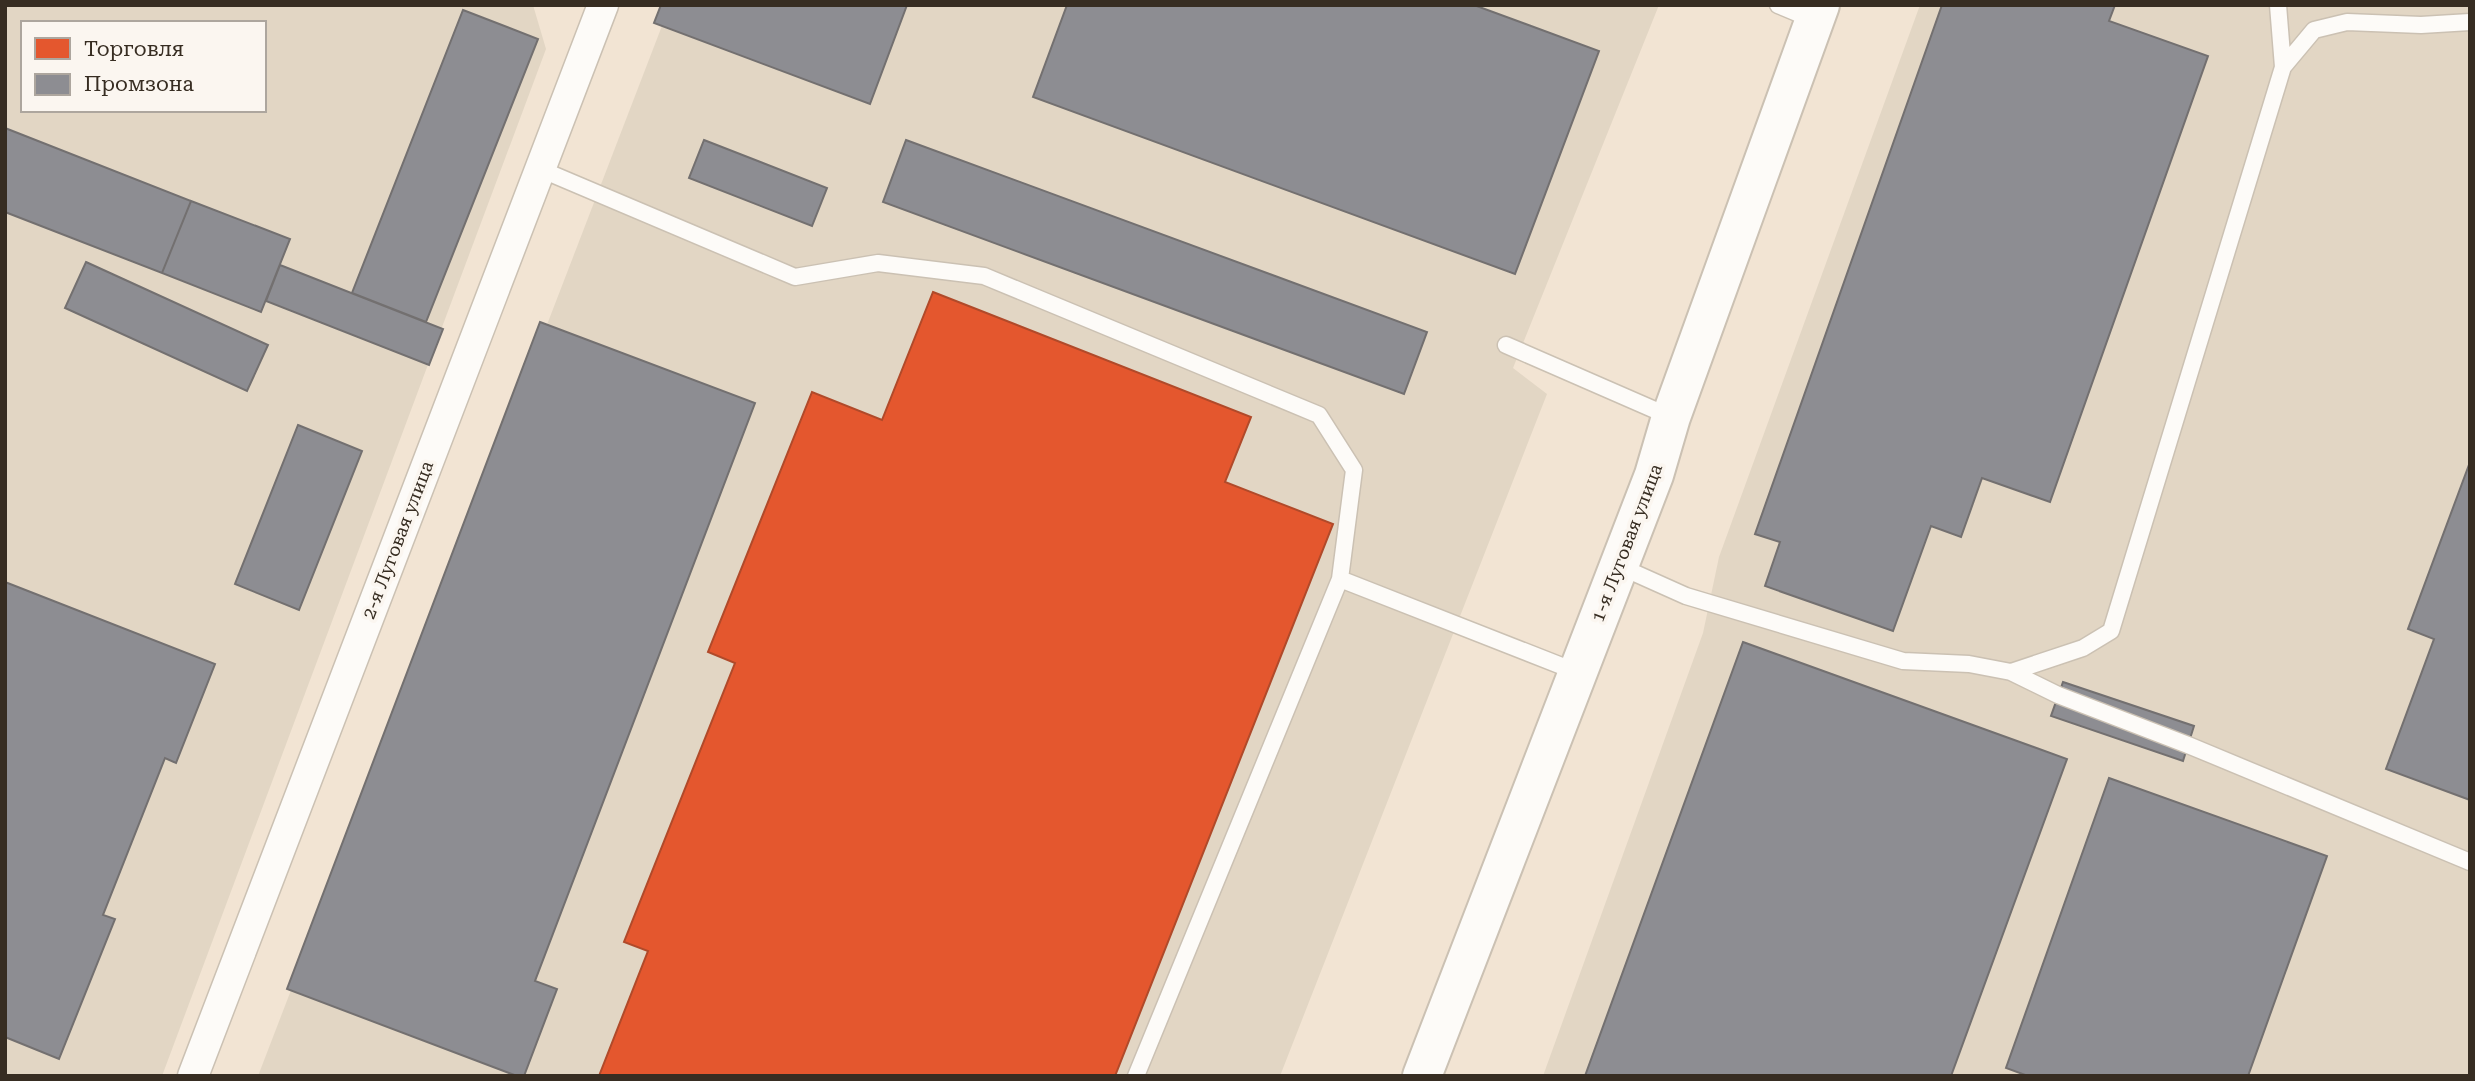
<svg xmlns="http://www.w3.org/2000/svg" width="2475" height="1081" font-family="'Roboto Serif',serif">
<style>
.industrial{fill:#e2d6c4;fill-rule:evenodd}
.shops{fill:#e4572e;stroke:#b04a2a;stroke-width:2}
.industry{fill:#8d8d92;stroke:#737070;stroke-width:2}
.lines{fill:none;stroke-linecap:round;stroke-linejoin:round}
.lane-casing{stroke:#cbc1b3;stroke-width:19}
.street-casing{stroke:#cbc1b3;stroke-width:33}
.secondary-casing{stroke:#cbc1b3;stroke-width:42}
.lane{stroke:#fdfbf8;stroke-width:16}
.street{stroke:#fdfbf8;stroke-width:30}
.secondary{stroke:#fdfbf8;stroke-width:38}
.labels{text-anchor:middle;stroke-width:7;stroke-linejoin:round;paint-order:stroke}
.street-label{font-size:18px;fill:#372d22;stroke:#fbf6f0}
</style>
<rect width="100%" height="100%" fill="#f2e4d3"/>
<path class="industrial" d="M5,5h528l13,44 -384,1027h-157zM23,23h241v87h-241z
M670,5h989l-146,363 34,26 -267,682h-1022z
M1920,5h550v1071h-927l160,-443 16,-76z"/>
<path class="shops" d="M933,292l318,125 -26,65 108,42 -218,552h-516l49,-125 -24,-9 111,-279 -27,-11 104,-260 70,28z"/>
<path class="industry" d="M661,5h246l-37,99 -216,-81z
M1067,5h407l125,46 -84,223 -482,-177z
M1942,5h173l-6,16 99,35 -158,446 -68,-24 -21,59 -30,-11 -38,105 -128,-45 15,-44 -25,-8z
M463,10l75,29 -112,283 -74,-29z
M5,128l186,73 -29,72 -157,-61z
M704,140l123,48 -15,38 -123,-48z
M906,140l521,192 -23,62 -521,-192z
M191,201l99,38 -29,73 -99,-39z
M86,262l182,83 -21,46 -182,-83z
M280,265l163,64 -14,36 -163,-64z
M540,322l215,81 -220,578 22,8 -33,87h-7l-230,-87z
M298,425l64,26 -63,159 -64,-26z
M2470,462v338l-84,-31 48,-130 -26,-10z
M5,582l210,82 -39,99 -11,-5 -62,157 12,4 -56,140 -54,-22z
M1743,642l324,117 -116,317h-366z
M2063,682l131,44 -11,35 -132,-45z
M2109,778l218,78 -79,220h-220l-22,-8z"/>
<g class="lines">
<g class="lane-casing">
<path id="lane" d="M1778,5l36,15
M2278,5l5,62
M540,169l255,108 83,-14 106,13 335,139 35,55 -14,109 -204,497
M1506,345l165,72
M1619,566l67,30 217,65 66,3 42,8 72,-24 28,-17 172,-564 31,-37 33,-8 74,3 49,-3
M1340,579l237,93
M2011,672l47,23 130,50 282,117"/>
</g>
<g class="street-casing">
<path id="street" d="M193,1076l410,-1071"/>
</g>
<g class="secondary-casing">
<path id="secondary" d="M1422,1076l232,-601 17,-58 149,-412"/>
</g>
<use href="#lane" class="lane"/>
<use href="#street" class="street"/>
<use href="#secondary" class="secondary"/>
</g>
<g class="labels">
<g class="street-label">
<text transform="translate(398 540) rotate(-69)" y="6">2-я Луговая улица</text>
<text transform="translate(1627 543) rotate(-69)" y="6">1-я Луговая улица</text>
</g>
</g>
<rect width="2475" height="1081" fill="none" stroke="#372d22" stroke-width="14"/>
<rect x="21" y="21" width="245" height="91" fill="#fbf6f0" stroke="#ada69e" stroke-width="2"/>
<rect x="35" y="38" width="35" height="21" fill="#e4572e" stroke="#ada69e" stroke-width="2"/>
<text x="84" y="56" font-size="21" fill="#372d22">Торговля</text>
<rect x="35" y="74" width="35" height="21" fill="#8d8d92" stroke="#ada69e" stroke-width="2"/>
<text x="84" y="91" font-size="21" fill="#372d22">Промзона</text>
</svg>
